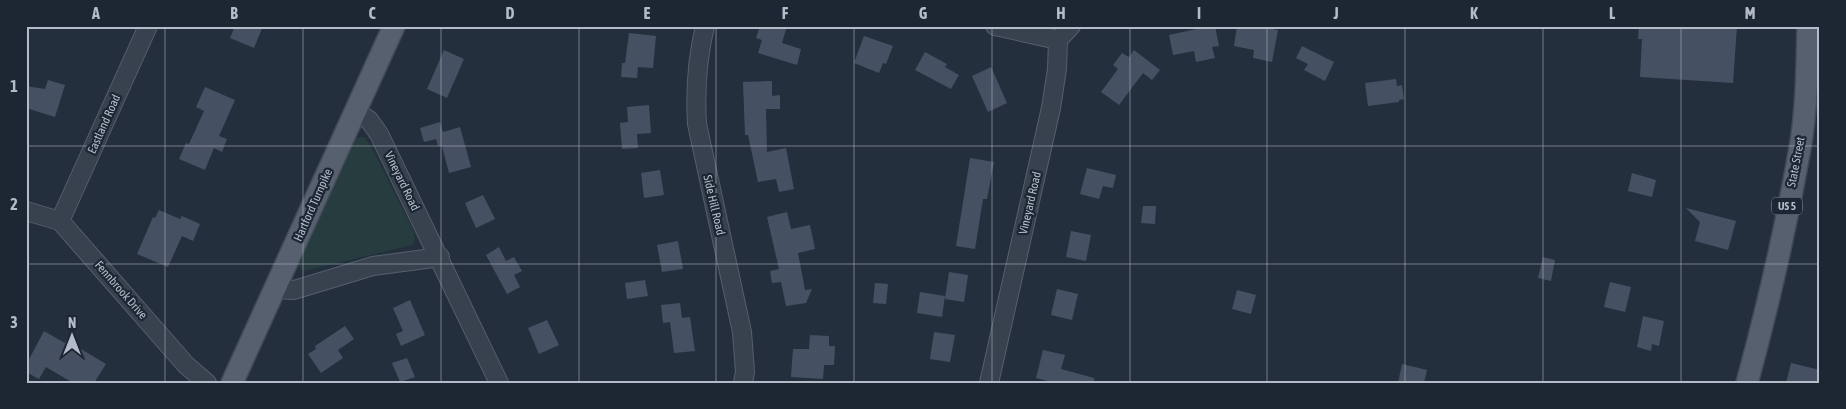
<svg xmlns="http://www.w3.org/2000/svg" width="1846" height="409" font-family="'Asap Condensed',sans-serif">
<style>
.green{fill:#263c3f}
.building{fill:#455162}
.lines{fill:none;stroke-linecap:round;stroke-linejoin:round}
.minor-casing{stroke:#565f6c;stroke-width:20}
.major-casing{stroke:#414a57;stroke-width:24}
.minor{stroke:#38414e;stroke-width:18}
.major{stroke:#56606e;stroke-width:21}
.grid{fill:none;stroke:#b4bcc9;stroke-width:1;stroke-opacity:0.55}
.labels{text-anchor:middle;stroke-width:4.5;stroke-linejoin:round;paint-order:stroke}
.shield{fill:#1d2633;stroke:#878f9c;stroke-width:1}
.shield-label{font-size:11px;font-weight:bold;fill:#b4bcc9}
.street-label{font-size:12px;fill:#b4bcc9;stroke:#1d2633}
.neatline{fill:none;stroke:#b4bcc9;stroke-width:2}
.grid-label{font-size:16px;text-anchor:middle;font-weight:bold;fill:#b4bcc9}
</style>
<rect width="100%" height="100%" fill="#242f3e"/>
<path class="green" d="M361,137h4l10,17 39,78 1,10 -3,3 -108,26 -4,-2 -1,-6 50,-114 6,-10z"/>
<path class="building" d="M235,26h28l-9,22 -24,-10z
M760,26h27l-5,17 19,6 -4,16 -39,-12 4,-13 -6,-2z
M1200,26h15l4,20 -7,1 3,11 -19,4 -2,-11 -21,4 -4,-20 32,-7z
M1237,26h31l-1,2 11,2 -6,32 -19,-4 1,-8 -20,-4z
M1639,26h98l-4,57 -93,-6 2,-38h-4z
M629,33l27,3 -3,32 -15,-1 -1,11 -16,-1 1,-14h3z
M864,36l29,10 -7,18 -3,-1 -4,10 -25,-10z
M1302,46l32,16 -9,19 -21,-11 4,-6 -12,-6z
M444,50l20,9 -17,39 -20,-9z
M1134,50l26,20 -8,10 -9,-7 -24,32 -18,-13 17,-23 -5,-4 9,-12 7,4z
M925,52l22,12 -2,3 14,8 -8,14 -36,-19z
M991,67l16,36 -19,9 -16,-36z
M1396,79l1,7 5,-1 2,14 -5,1v2l-31,4 -3,-23z
M48,80l17,5 -10,32 -29,-9v-22l19,3z
M772,81v15l8,-1v14h-14l1,43 19,-4 8,41 -15,3 -3,-13 -18,3 -10,-47h-3l-2,-53z
M205,87l30,13 -16,36 8,3 -5,13 -8,-4 -9,22 -26,-11 7,-16 3,1 15,-33 -8,-4z
M649,105l2,28 -14,1 1,14 -16,1 -2,-26 8,-1 -1,-15z
M440,122l3,10 17,-5 11,40 -22,6 -7,-27h-4l-2,-7 -12,3 -4,-14z
M970,158l24,4 -7,37h-4l-8,50 -19,-3z
M1087,168l29,7 -3,13 -10,-2 -4,13 -19,-5z
M660,170l4,25 -20,3 -3,-25z
M1632,173l24,7 -4,17 -24,-6z
M483,195l12,24 -19,9 -11,-25z
M1143,206h13l-1,18 -14,-1z
M1686,208l50,13 -8,29 -33,-9 5,-19z
M159,210l21,9 2,-3 18,8 -7,17 -11,-5 -14,31 -31,-13 16,-37 2,1z
M787,212l4,17 19,-4 5,24 -17,4 7,37 7,-1 -6,14 -20,3 -5,-24 -9,1 -2,-12 9,-2 -12,-52z
M1071,231l20,4 -5,26 -20,-4z
M678,241l5,28 -21,3 -5,-27z
M499,247l7,14 8,-4 8,14 -8,4 6,12 -13,7 -21,-39z
M1543,257l12,3 -4,21 -13,-3z
M949,272l19,3 -4,27 -19,-3z
M645,280l3,16 -21,3 -2,-16z
M1610,282l21,5 -6,25 -21,-5z
M875,283l13,1 -2,20 -13,-1z
M1057,289l21,5 -6,26 -21,-5z
M1237,290l19,5 -5,19 -19,-5z
M920,292l25,4 -3,21 -25,-4z
M410,300l15,35 -24,11 -5,-12 7,-3 -10,-23z
M680,303l2,15 8,-1 5,34 -21,2 -4,-31 -7,1 -2,-18z
M1643,316l21,5 -5,25 -7,-2 -1,7 -14,-4z
M547,320l12,25 -20,9 -11,-26z
M345,326l9,13 -16,11 5,8 -22,15 -13,-19 8,-5 -1,-3z
M44,331l21,12 1,-3 40,24 -12,19h-21l-27,-16 -7,12 -13,-7v-7z
M934,332l21,3 -5,27 -20,-3z
M810,335l19,1v10h6l-1,19h-10l-1,14 -32,-2 2,-28h16z
M1043,350l22,5 -4,14 33,9v5h-39l-19,-5z
M407,358l8,19 -15,5 -8,-19z
M1791,363l29,7v13h-34z
M1402,364l25,6 -3,13h-26z"/>
<g class="lines">
<g class="minor-casing">
<path id="minor" d="M705,26c-8,33 -10,64 -8,98l45,208 3,40 -2,11
M995,26l63,14
M355,111l14,9 10,14 120,249
M26,211l34,10 126,144 21,18
M60,221l88,-195
M275,289l19,1 79,-24 67,-9
M989,383l62,-275 6,-39 1,-29 13,-14"/>
</g>
<g class="major-casing">
<path id="major" d="M232,383l162,-357
M1747,383c21,-77 39,-156 53,-235 7,-40 7,-81 8,-122"/>
</g>
<use href="#minor" class="minor"/>
<use href="#major" class="major"/>
</g>
<path class="grid" d="M165,26v357M303,26v357M441,26v357M579,26v357M716,26v357M854,26v357M992,26v357M1130,26v357M1267,26v357M1405,26v357M1543,26v357M1681,26v357M26,146h1794M26,264h1794"/>
<g class="labels">
<rect class="shield" x="1772" y="197.5" width="30" height="17" rx="4"/>
<g class="shield-label">
<text x="1787" y="210">US 5</text>
</g>
<g class="street-label">
<text transform="translate(104 124) rotate(-66)" y="4">Eastland Road</text>
<text transform="translate(1796 162) rotate(-79)" y="4">State Street</text>
<text transform="translate(402 181) rotate(64)" y="4">Vineyard Road</text>
<text transform="translate(1030 203) rotate(-77)" y="4">Vineyard Road</text>
<text transform="translate(313 205) rotate(-66)" y="4">Hartford Turnpike</text>
<text transform="translate(714 205) rotate(77)" y="4">Side Hill Road</text>
<text transform="translate(121 290) rotate(49)" y="4">Fennbrook Drive</text>
</g>
</g>
<rect width="1846" height="409" fill="none" stroke="#1d2633" stroke-width="55"/>
<g transform="translate(72 336)" stroke="#1d2633" stroke-width="4" paint-order="stroke">
<path d="M0-4L9 19L0 12L-9 19Z" fill="#b4bcc9"/>
<text y="-8" font-size="14" font-weight="bold" text-anchor="middle" fill="#b4bcc9">N</text>
</g>
<rect x="28" y="28" width="1790" height="354" class="neatline"/>
<g class="grid-label">
<text x="96" y="19">A</text>
<text x="234" y="19">B</text>
<text x="372" y="19">C</text>
<text x="510" y="19">D</text>
<text x="647" y="19">E</text>
<text x="785" y="19">F</text>
<text x="923" y="19">G</text>
<text x="1061" y="19">H</text>
<text x="1199" y="19">I</text>
<text x="1336" y="19">J</text>
<text x="1474" y="19">K</text>
<text x="1612" y="19">L</text>
<text x="1750" y="19">M</text>
<text x="14" y="92">1</text>
<text x="14" y="210">2</text>
<text x="14" y="328">3</text>
</g>
</svg>
